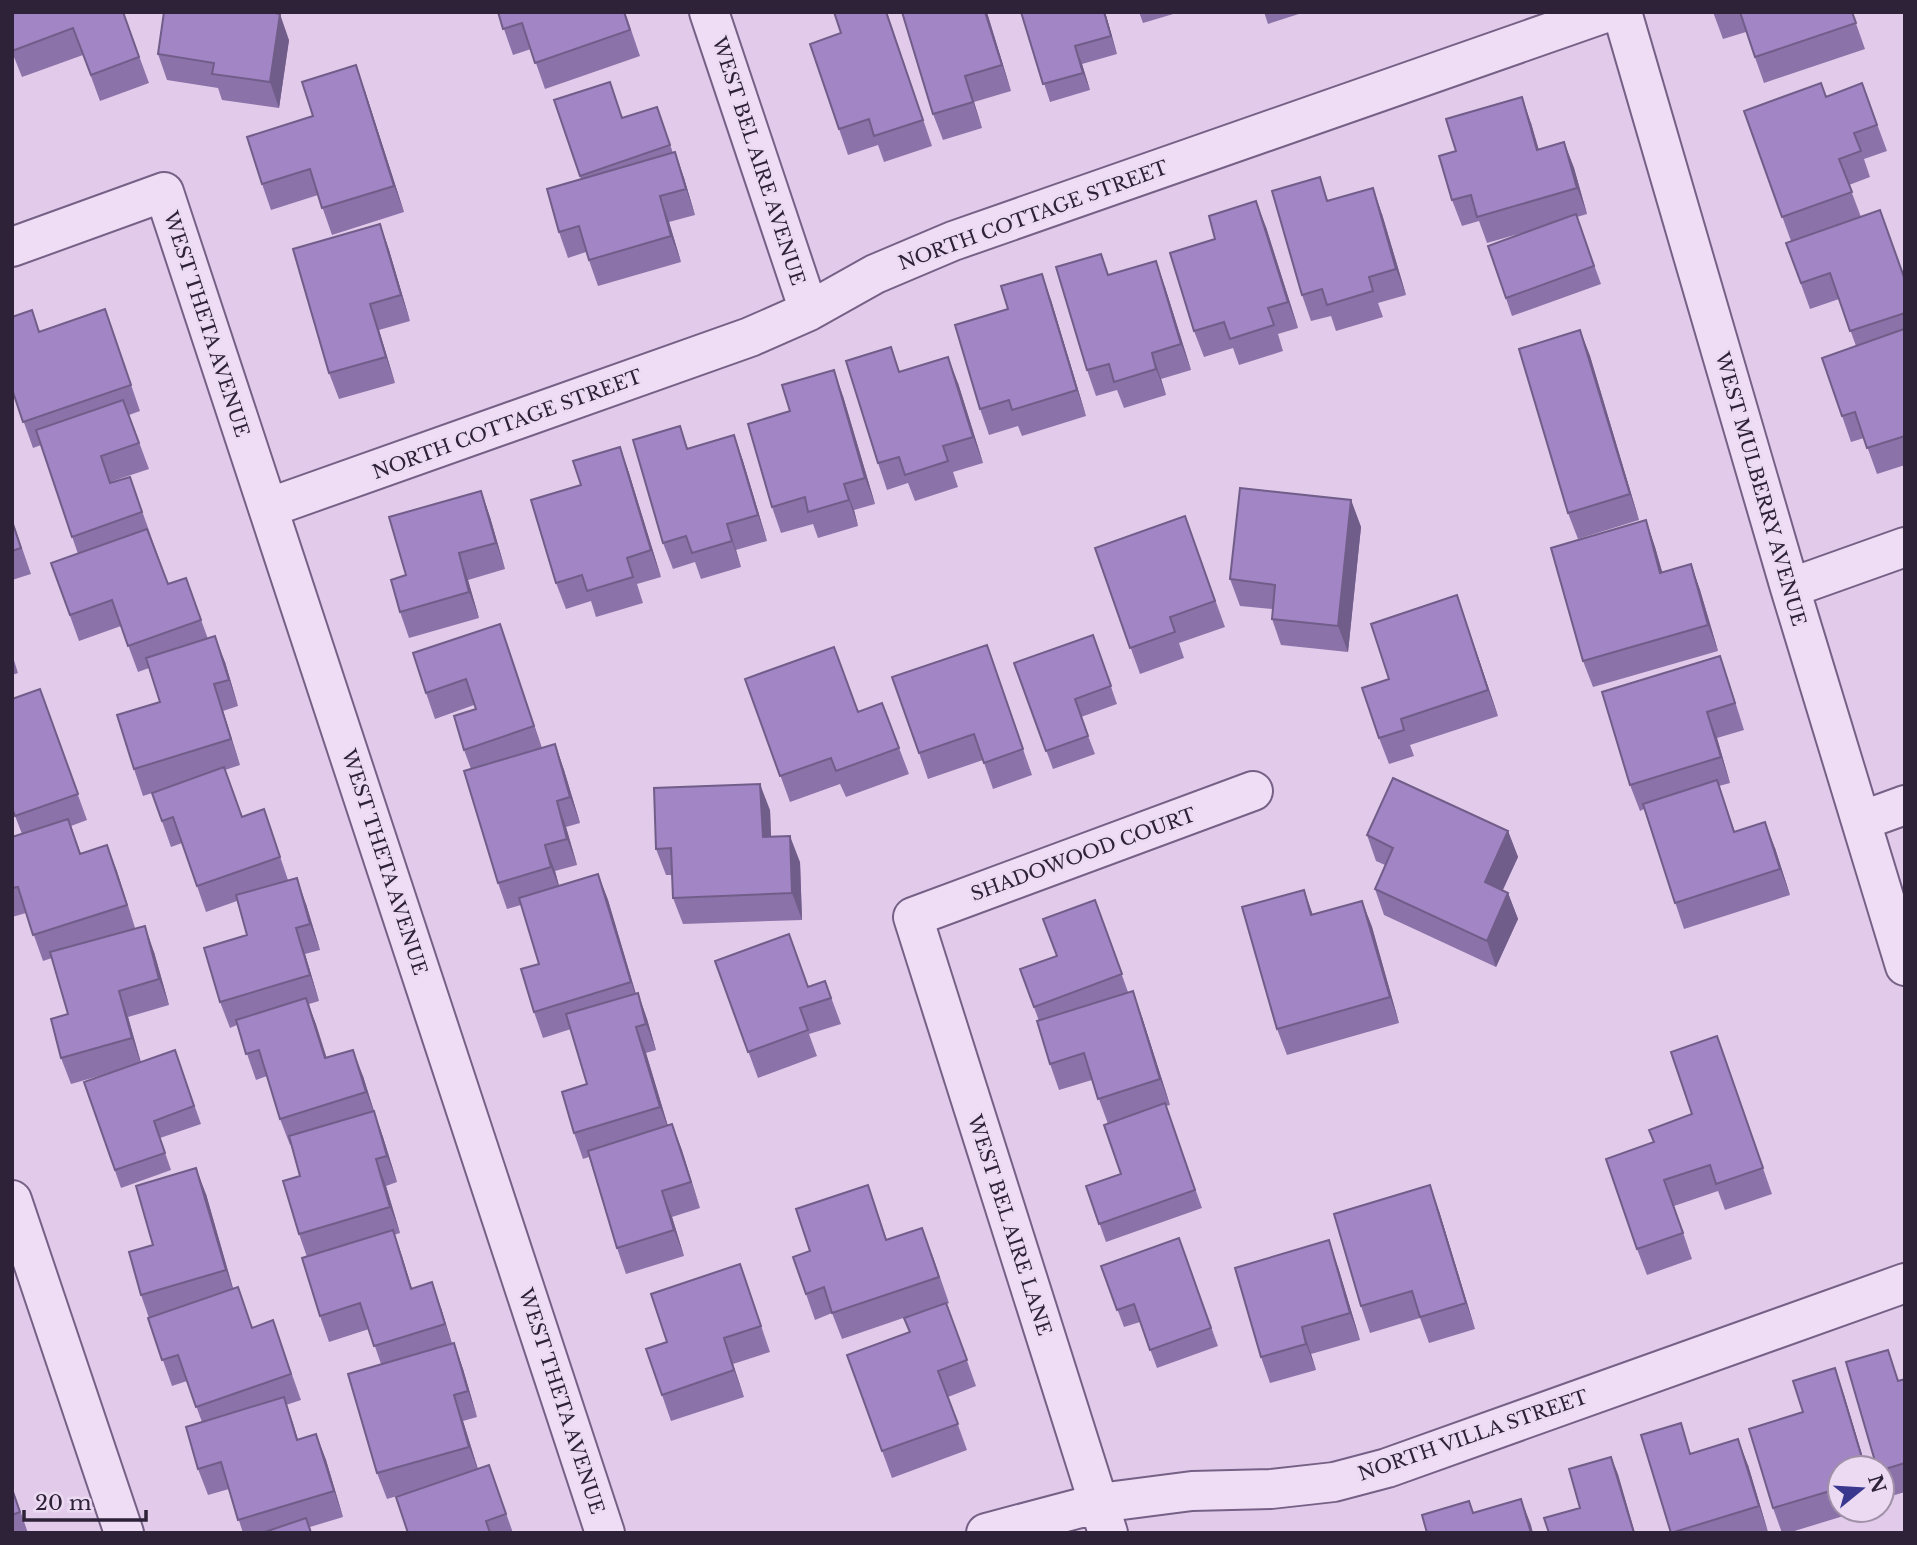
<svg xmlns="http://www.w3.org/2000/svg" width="1917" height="1545" font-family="'Libre Baskerville',serif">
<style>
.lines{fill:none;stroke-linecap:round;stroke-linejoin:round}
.minor-casing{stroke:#766186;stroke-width:42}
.minor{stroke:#efddf6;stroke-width:38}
.wall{fill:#8b72a9}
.shaded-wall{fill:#715d89}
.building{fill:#a285c4;stroke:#715d89;stroke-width:2}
.labels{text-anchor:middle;stroke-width:5;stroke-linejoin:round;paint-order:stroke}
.street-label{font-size:19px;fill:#2e2238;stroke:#ecdaf3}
</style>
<rect width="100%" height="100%" fill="#e2cbea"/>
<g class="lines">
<g class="minor-casing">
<path id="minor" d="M709,12l100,299
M1622,12l168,576 115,378
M12,247l152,-55 441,1341
M268,508l482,-171 59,-26 66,-37 78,-33 655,-229
M1790,588l115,-41
M1861,821l44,-16
M12,1200l112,333
M986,1533l113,-30 93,-12 79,-2 63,-7 53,-14 518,-185
M1108,1533l-195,-616 340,-126"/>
</g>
<use href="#minor" class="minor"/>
</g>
<path class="wall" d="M12,12h111l26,71 -49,18 -17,-46 -61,22 -10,-25z
M498,12h127l15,44 -95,33 -14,-40 -18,6z
M887,12l45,134 -48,16 -6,-17 -30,10 -9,-26 2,-96z
M987,12l24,79 -37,11 8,26 -39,12 -10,-26z
M1021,12h84l12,42 -35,10 8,26 -40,12z
M1139,12h41l-37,11z
M1264,12h41l-37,12z
M1713,12h139l13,37 -101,34 -18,-51 -23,7z
M289,40l-10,68 -57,-8 -4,-12 -51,-8 -9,-26z
M1862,83l25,68 -23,8 6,18 -21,8 12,32 44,63v185l-28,9 -13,-36 -13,4 -29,-84 34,-12 -17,-47 -29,10 -24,-66 5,-2 -47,-130 82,-14z
M365,91l39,121 -72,23 -14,-40 -47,15 -9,-26 51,-68z
M554,100l69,18 34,-11 16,46 2,-1 9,26 11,37 -26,7 12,40 -83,24 -12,-34 -18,6 -9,-26 22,-53z
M1531,123l8,27 25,-8 10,26 13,46 -10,3 24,67 -89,32 -24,-70 41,-15 -42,12 -8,-22 -17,5 -10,-26 4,-49z
M1320,177l8,24 54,13 24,81 -28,8 5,14 -47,14 -5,-15 -20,5 -9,-26z
M380,224l9,26 21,71 -31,9 16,53 -56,16 -10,-26z
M1266,227l32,101 -20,6 5,17 -44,14 -6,-17 -29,9 -10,-26z
M1101,254l7,21 57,12 26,83 -30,9 5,16 -42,13 -7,-18 -21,6 -9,-26z
M1051,300l35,116 -64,20 -4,-10 -29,9 -9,-26z
M1580,330l10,26 49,164 -61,19 -10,-26z
M39,331l75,4 26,76 -11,4 20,54 -39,13 20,-5 38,107 18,-6 22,61 17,23 13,44 -15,5 17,54 -15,5 17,47 22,-8 24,71 18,24 14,46 -15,4 14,47 -10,3 17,54 37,18 11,35 9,26 14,45 -11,4 14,47 -6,2 18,53 29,20 11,36 2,-1 9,26 14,48 -14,4 15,48 11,-4 24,68h-105l3,-41 -24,7 -10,-26 4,-109 -12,-35 -40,13 -9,-26 -13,-59 -8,-23 1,-58 -9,-32 -1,1 -10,-26 -13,-43 -11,4 -19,-55 -7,3 -10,-26 27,-67 -10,-34 -31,11 -24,-69 -11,4 -19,-54 -9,3 -9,-27 26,-67 -11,-34 -11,4 -17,-46 -42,15 -28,-78 27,-9 -37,-109 -8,3 -21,-59z
M900,372l58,11 25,80 -30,9 5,15 -43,14 -7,-18 -21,7 -9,-27z
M843,396l32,108 -21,6 4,16 -40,12 -5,-14 -32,9 -9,-26z
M680,426l8,23 46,-14 9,26 24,80 -31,9 5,17 -40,12 -6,-17 -22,7 -10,-26z
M620,447l9,26 32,104 -24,7 6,19 -47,14 -5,-16 -25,8 -10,-26 25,-98z
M481,491l9,26 15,52 -37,11 11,38 -70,20 -9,-26 6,-37z
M1351,500l10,27 -13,125 -67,-7 -9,-26 1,-10 -33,-3 -10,-27z
M1185,516l40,111 -46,16 5,15 -44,16 -45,-126z
M12,519l19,55 -19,6z
M1646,520l9,27 7,25 29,-8 9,26 18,61 -125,36 -10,-26z
M1457,595l41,121 -88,29 4,11 -25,8 -10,-26 10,-59z
M1093,635l24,69 -36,13 14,37 -42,15 -39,-106z
M509,650l33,98 13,-4 9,26 16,53 -14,4 11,38 -22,6 4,15 39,-12 10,26 28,94 2,-1 9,26 9,31 -10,3 22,73 4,-2 28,84 -28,9 12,39 -58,18 -9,-26 -28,-91 -6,2 -9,-26 13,-49 -16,-55 -28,9 -9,-26 5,-48 -18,-59 -14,4 -9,-26 -27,-114 -7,-19 12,-41 -2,-4 -39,14 -9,-26z
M12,654l6,19 -6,2z
M996,671l36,104 -39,14 -10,-29 -55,19 -9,-26z
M745,679l113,33 24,-9 27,71 -63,23 -6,-13 -50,18z
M1729,682l15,48 -27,8 13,45 -11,3 16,46 40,16 15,47 -106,34 -40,-120 -4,2 -10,-26z
M40,689l47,131 -16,6 10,28 26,-9 28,83 19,24 15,53 -41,12 13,45 34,-12 26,74 -41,14 11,32 -50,18 -37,-106 29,-10 -42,12 -10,-26 7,-44 -16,-56 -9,3 -17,-48 -14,4v-80l10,-3 -10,-26z
M770,810l1,27 29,25 2,58 -119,4 -10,-26 -1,-23h-6l-10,-26z
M1508,831l10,26 -15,33 5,3 10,26 -22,48 -112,-52 -9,-26 10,-24 -9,-4 -9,-26z
M1304,890l9,25 49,-14 10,26 27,96 -112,32 -10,-26z
M1095,900l33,92 -10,4 24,21 28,88 -4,1 36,102 -96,34 -20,-56 35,-12 -13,-50 -16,-44 -33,10 -9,-26 -11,-43 -19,-52 37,-13z
M715,961l93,26 17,-6 16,43 -32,10 8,22 -59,22z
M1726,1062l46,132 -47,16 -7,-19 -44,15 18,53 -45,16 -10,-26 16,-106 39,-29z
M868,1185l19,55 45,14 17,49 -2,1 29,82 -28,11 19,53 -75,28 -45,-123 63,-23 -1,-16 -67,23 -10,-26 -17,7 -9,-26 4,-43z
M206,1194l27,94 19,40 30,18 19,54 -15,5 12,35 18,-6 10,26 17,57 -33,10 2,6h-69l-14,-44 -21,6 -10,-26 4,-47 -15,-41 -15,5 -24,-68h1l-8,-23 12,-50z
M1439,1211l36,118 -46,14 -9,-25 -50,15 -9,-27z
M1179,1238l39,108 -61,22 -17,-46 -16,5 -23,-61z
M1338,1267l22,73 -49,14 5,16 -46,13 -9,-26z
M749,1290l21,62 -37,12 11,33 -73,24 -9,-26 5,-53z
M1835,1368l9,27 22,73h-26v42h23l-75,23h-6l-9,-25 30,-96z
M1905,1379v113l-17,5 -6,-16v-13l17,-88z
M1691,1454l57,11 20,67 -97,1z
M12,1487l16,46h-16z"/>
<path class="shaded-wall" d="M985,12l2,1 24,78 -9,-26z
M1104,12h1l12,42 -6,-18z
M280,14l9,26 -10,68 -9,-26z
M1075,46l7,18 8,26 -7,-17z
M356,65l9,26 39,121 -10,-26z
M965,76l9,26 8,26 -9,-26z
M1522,97l9,26 15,53 -9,-26z
M1564,142l10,26 13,46 -10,-26z
M675,152l9,26 11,37 -9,-26z
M1373,188l9,26 24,81 -10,-26z
M660,196l9,26 12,40 -10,-26z
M1256,201l10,26 32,101 -10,-26z
M380,224l9,26 21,71 -9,-26z
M1156,261l9,26 26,83 -10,-26z
M1042,274l9,26 35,116 -9,-26z
M370,304l9,26 16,53 -9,-26z
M1580,330l10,26 49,164 -9,-26z
M1152,353l9,26 5,16 -10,-26z
M948,357l10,26 25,80 -10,-26z
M834,370l9,26 32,108 -10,-26z
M734,435l9,26 24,80 -9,-26z
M620,447l9,26 32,104 -10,-27z
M844,484l10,26 4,16 -9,-26z
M481,491l9,26 15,52 -9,-26z
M1351,500l10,27 -13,125 -10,-26z
M1646,520l9,27 15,52 -10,-26z
M727,524l9,26 5,17 -9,-26z
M459,553l9,27 11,38 -10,-26z
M1691,564l9,26 18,61 -10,-26z
M1457,595l9,26 32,95 -10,-26z
M500,624l9,26 34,102 -9,-26z
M215,636l10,26 13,44 -9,-26z
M214,684l9,27 17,54 -9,-26z
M1707,712l10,26 13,45 -9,-26z
M555,744l9,26 16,53 -10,-26z
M760,784l10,26 2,53 -9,-26z
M557,801l9,26 11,38 -10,-26z
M1765,822l10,26 15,47 -10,-26z
M1508,831l10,26 -24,51 -9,-26z
M790,836l10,26 2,58 -10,-27z
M107,845l10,26 19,60 -9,-26z
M545,845l10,26 6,22 -10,-26z
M598,874l10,26 32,108 -9,-26z
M297,878l9,26 14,46 -10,-26z
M1304,890l9,26 -2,-1z
M1508,893l10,26 -22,48 -9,-26z
M1362,901l10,26 27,96 -9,-26z
M145,926l9,26 15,53 -10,-26z
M296,928l9,26 14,47 -9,-26z
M119,991l9,26 13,47 -9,-26z
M1133,991l9,26 28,88 -10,-26z
M638,993l9,26 9,31 -10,-26z
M306,998l10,26 19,60 -10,-26z
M636,1027l10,26 24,80 -10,-26z
M353,1050l10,26 13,42 -10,-26z
M374,1111l9,26 14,45 -10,-26z
M672,1124l10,26 18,58 -9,-26z
M376,1159l10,27 14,47 -10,-26z
M196,1168l10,26 29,102 -9,-26z
M1430,1185l9,26 36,118 -9,-26z
M662,1191l10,26 12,39 -10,-26z
M393,1230l9,26 18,59 -9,-26z
M1329,1240l9,27 22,73 -10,-27z
M432,1282l9,26 13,42 -9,-26z
M1302,1327l9,27 5,16 -10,-26z
M724,1338l9,26 11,33 -10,-27z
M454,1343l9,26 14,48 -9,-26z
M1835,1368l9,27 22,73h-1z
M454,1395l9,26 16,52 -10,-26z
M284,1397l9,26 13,43 -9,-26z
M316,1434l10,26 17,57 -9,-26z
M1738,1439l10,26 20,67 -9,-26z
M1611,1457l7,17 17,59h-1z
M1521,1499l10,26 2,8h-2z"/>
<path class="building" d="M12,12h111l16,45 -48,18 -18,-47 -61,23z
M164,12h106l10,2 -10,68 -58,-8 2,-11 -56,-9z
M498,12h126l6,18 -95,33 -13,-40 -19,6z
M834,12h52l37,108 -49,16 -5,-17 -30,10 -29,-85 31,-11z
M902,12h83l17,53 -37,11 8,26 -40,12z
M1021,12h83l7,24 -36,10 8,27 -40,11z
M1740,12h112l4,11 -101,34z
M356,65l38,121 -72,22 -12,-39 -48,15 -15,-47 66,-21 -11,-34z
M610,82l12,36 35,-11 13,38 -90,31 -26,-76z
M1821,83l5,14 36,-14 15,42 -23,8 7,18 -22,8 13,33 -70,25 -38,-106z
M1522,97l15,53 27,-8 13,46 -100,29 -6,-22 -19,5 -13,-44 17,-5 -10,-32z
M675,152l11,37 -26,7 11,40 -82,24 -10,-34 -20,6 -12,-43z
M1320,177l7,24 46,-13 23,81 -27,8 4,14 -46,14 -5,-16 -20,6 -30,-104z
M1256,201l32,101 -20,6 6,17 -44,14 -6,-17 -30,9 -24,-78 45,-14 -6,-23z
M1880,210l25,70v33l-55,18 -20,-58 -29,10 -15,-40z
M1576,214l18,52 -88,32 -18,-52z
M380,224l21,71 -31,9 16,53 -57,16 -36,-124z
M1101,254l7,21 48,-14 25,83 -29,9 4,16 -42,13 -5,-18 -22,6 -31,-103z
M1042,274l35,116 -65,20 -3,-10 -29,9 -25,-84 53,-16 -7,-23z
M105,309l26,76 -108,37 -11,-33v-72l20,-7 7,22z
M1904,329l1,107 -38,12 -12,-36 -13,4 -20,-58z
M1580,330l50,164 -62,19 -49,-164z
M891,347l8,25 49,-15 25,80 -30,9 5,15 -43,14 -6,-18 -21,6 -32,-102z
M834,370l31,108 -21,6 5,16 -41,12 -3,-15 -33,10 -24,-83 42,-13 -8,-26z
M123,400l16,43 -38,13 9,27 20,-6 12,35 -70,25 -36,-107z
M680,426l7,23 47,-14 24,80 -31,9 5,17 -40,12 -6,-17 -23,7 -30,-103z
M620,447l31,103 -24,8 6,19 -46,14 -5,-16 -26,8 -25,-83 50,-15 -8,-24z
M1240,488l111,12 -13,126 -66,-7 3,-34 -45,-6z
M481,491l15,52 -37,10 10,39 -69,20 -9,-32 15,-5 -17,-58z
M1185,516l30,85 -45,16 5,15 -45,16 -35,-100z
M1646,520l14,53 31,-9 17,61 -125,36 -32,-113z
M12,521l9,27 -9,3z
M147,529l21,55 18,-6 15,42 -73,26 -16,-46 -42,15 -19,-52z
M1457,595l31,95 -87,29 3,11 -25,8 -17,-50 27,-9 -18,-55z
M500,624l34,102 -70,24 -10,-34 22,-7 -10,-30 -40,14 -13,-40z
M1093,635l18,51 -36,13 13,37 -42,15 -32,-88z
M215,636l14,44 -15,4 17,55 -97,30 -17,-54 43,-13 -14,-44z
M987,645l36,104 -39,14 -10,-29 -55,19 -27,-76z
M834,647l24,65 24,-9 17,45 -63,23 -5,-13 -51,18 -35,-97z
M1720,656l15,47 -28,9 14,45 -91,28 -28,-93z
M40,689l38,105 -63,22 -3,-8v-109z
M555,744l15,53 -13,4 10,38 -22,6 6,22 -53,16 -34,-112z
M224,767l18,50 22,-8 16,48 -83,29 -24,-69 -11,4 -10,-28z
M1393,778l115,53 -23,51 23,11 -21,48 -112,-52 18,-41 -26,-13z
M1717,780l17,52 31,-10 15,47 -105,34 -32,-99z
M760,784l3,53 27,-1 2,57 -119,5 -2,-50 -15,1 -2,-61z
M68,819l12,35 27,-9 20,60 -94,30 -15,-48 -6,1v-51z
M598,874l33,108 -97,30 -13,-43 18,-5 -20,-66z
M297,878l13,46 -14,4 14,47 -90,27 -16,-54 43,-13 -11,-40z
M1304,890l7,25 51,-14 28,96 -113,32 -35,-122z
M1095,900l27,74 -88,33 -14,-38 37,-13 -14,-37z
M145,926l14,53 -40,12 13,47 -71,20 -10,-39 17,-5 -18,-62z
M789,934l19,53 17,-6 6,17 -31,10 8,22 -60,22 -33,-91z
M1133,991l27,88 -62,20 -14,-46 -34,11 -13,-43z
M638,993l8,31 -10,3 24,80 -86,26 -12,-41 25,-8 -21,-70z
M306,998l19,60 28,-8 13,42 -86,27 -21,-69 -13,4 -10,-34z
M1717,1036l46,132 -47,16 -6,-19 -46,15 19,53 -46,16 -31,-90 48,-17 -5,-12 43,-16 -21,-62z
M175,1050l19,56 -40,15 11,32 -50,17 -31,-88z
M1165,1103l30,87 -96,34 -13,-38 35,-12 -17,-49z
M374,1111l13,45 -11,3 14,48 -91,27 -16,-53 17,-5 -11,-40z
M672,1124l19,58 -29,9 12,39 -57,18 -29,-97z
M196,1168l30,102 -85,25 -12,-43 24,-7 -17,-59z
M868,1185l18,55 36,-12 17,49 -107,36 -8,-26 -18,7 -13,-37 17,-6 -14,-42z
M1430,1185l36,118 -46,14 -8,-26 -51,15 -27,-92z
M393,1230l18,59 21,-7 13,42 -71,22 -14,-43 -40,13 -18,-58z
M1179,1238l32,90 -61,22 -16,-46 -17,6 -16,-44z
M1329,1240l21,73 -48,14 4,17 -45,13 -26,-89z
M740,1264l21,62 -37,12 10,32 -72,25 -16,-46 21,-7 -16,-48z
M238,1287l14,41 21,-8 18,54 -95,33 -18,-52 -16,5 -14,-42z
M946,1303l21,57 -29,11 20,53 -76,27 -35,-96 63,-23 -6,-14z
M454,1343l14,48 -14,4 15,52 -92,26 -29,-99z
M1888,1350l10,31 7,-2v84l-23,7v-2h-5l-31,-106z
M1835,1368l30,100h-25v20l-67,20 -24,-79 54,-17 -10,-31z
M284,1397l13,43 19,-6 18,57 -96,29 -17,-58 -23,7 -12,-42z
M1681,1423l9,31 48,-15 21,67 -88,27 -30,-98z
M1611,1457l23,76h-85l-5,-15 36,-10 -11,-39z
M489,1465l17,49 -20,7 4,12h-82l-12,-36z
M12,1489l8,23 -8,3z
M1521,1499l10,34h-104l-5,-18 47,-14 4,12z
M306,1518l5,15h-49z"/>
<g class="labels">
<g class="street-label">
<text transform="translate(759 161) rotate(72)" y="7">WEST BEL AIRE AVENUE</text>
<text transform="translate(1033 215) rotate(-20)" y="7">NORTH COTTAGE STREET</text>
<text transform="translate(207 324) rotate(72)" y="7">WEST THETA AVENUE</text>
<text transform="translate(507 424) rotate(-20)" y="7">NORTH COTTAGE STREET</text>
<text transform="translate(1761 489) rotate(74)" y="7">WEST MULBERRY AVENUE</text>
<text transform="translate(1083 854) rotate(-20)" y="7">SHADOWOOD COURT</text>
<text transform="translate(385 862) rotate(72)" y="7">WEST THETA AVENUE</text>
<text transform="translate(1010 1225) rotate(72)" y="7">WEST BEL AIRE LANE</text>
<text transform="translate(562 1401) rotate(72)" y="7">WEST THETA AVENUE</text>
<text transform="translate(1473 1435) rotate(-19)" y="7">NORTH VILLA STREET</text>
</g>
</g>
<rect width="1917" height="1545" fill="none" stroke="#2e2238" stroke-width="28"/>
<g transform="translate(1861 1489) rotate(72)"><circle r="33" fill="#ecdaf3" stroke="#a090a8" stroke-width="2"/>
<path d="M0-5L12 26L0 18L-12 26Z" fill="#3a378e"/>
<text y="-10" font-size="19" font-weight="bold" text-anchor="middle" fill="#2e2238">N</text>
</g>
<path d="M24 1510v10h122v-10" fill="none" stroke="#2e2238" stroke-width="3.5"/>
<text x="35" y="1510" font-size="21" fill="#2e2238" stroke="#ecdaf3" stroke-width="5" paint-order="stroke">20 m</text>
</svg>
